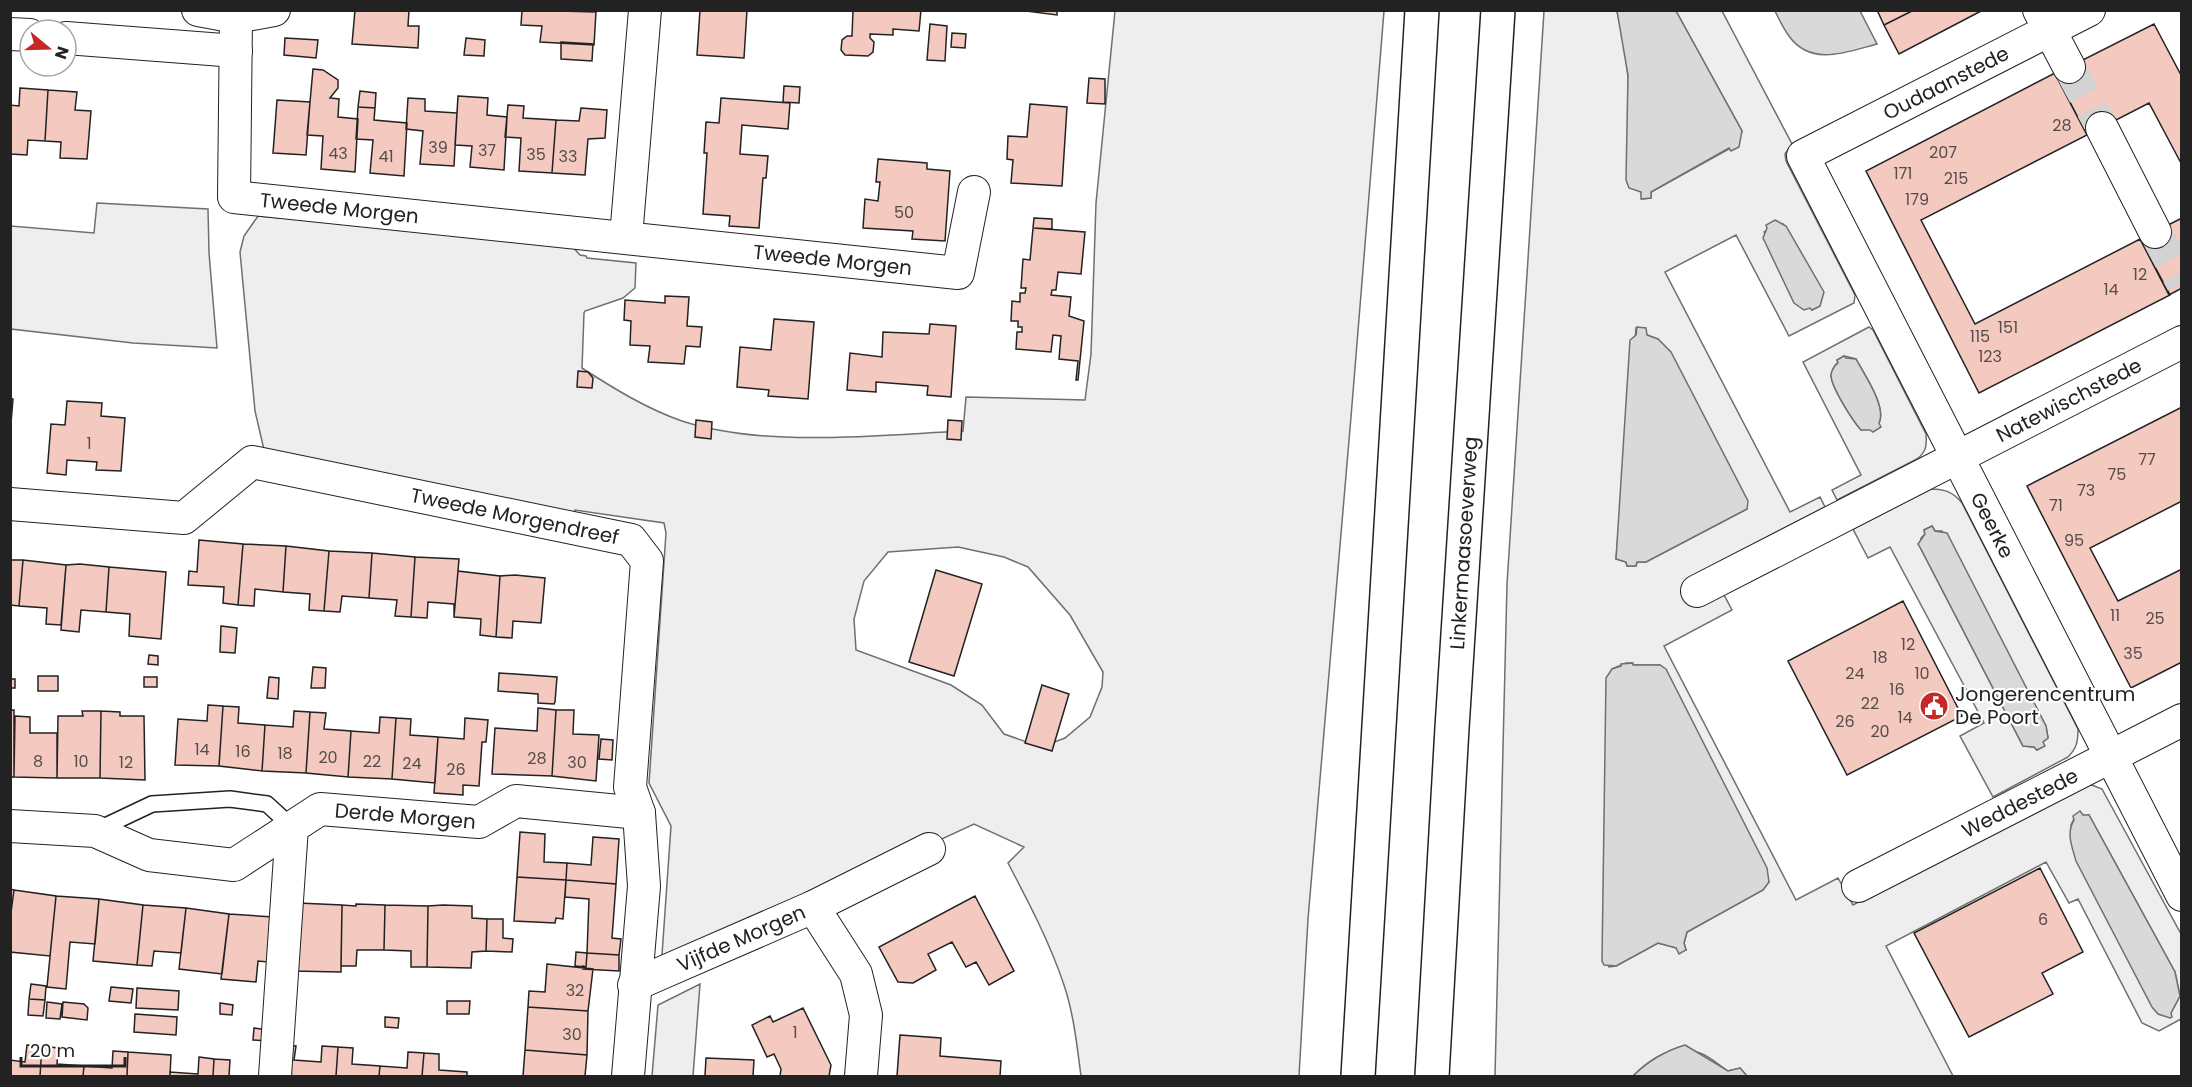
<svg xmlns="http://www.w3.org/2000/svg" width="2192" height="1087" font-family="Poppins,sans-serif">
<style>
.green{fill:#eee;stroke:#6f6f6f;stroke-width:1.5;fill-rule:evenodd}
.water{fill:#d9d9d9;stroke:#6f6f6f;stroke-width:1.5}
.building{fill:#f3c9c0;stroke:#222;stroke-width:1.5}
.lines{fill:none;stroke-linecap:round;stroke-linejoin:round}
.street-tunnel{stroke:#d3d3d3;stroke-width:32;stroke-dasharray:32 16;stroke-linecap:butt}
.lane-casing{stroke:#222;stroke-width:18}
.street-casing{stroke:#222;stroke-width:34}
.highway-casing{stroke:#222;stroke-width:36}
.lane{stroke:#fff;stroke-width:15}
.street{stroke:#fff;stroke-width:32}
.highway{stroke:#fff;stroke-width:33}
.labels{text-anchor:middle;stroke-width:4.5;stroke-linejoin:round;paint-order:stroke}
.number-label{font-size:16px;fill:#564c4a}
.street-label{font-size:20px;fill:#222;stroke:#fff}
.poi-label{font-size:20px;fill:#222;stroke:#fff;text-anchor:start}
</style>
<rect width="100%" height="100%" fill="#fff"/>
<path class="green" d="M1115,11h269l-33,406 -43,502 -9,157h-218c-4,-30 -7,-61 -17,-91 -14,-42 -35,-82 -56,-122l16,-16 -50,-23 -313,145 10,-143 -22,-43 17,-250 -2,-10 -89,-13 -1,4 -309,-60 -10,-43 -15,-159 4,-16 14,-20 22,2 6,-1 286,29 8,9 6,1 1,2 49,5 -1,25 -12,10 -38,13 -1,2 -2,55c31,20 65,41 100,53 82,27 196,14 281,10l3,-34 119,3 6,-46 5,-151zM958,547l46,10 24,10 42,48 33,57 -1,15 -12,30 -25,21 -24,9 -37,-13 -22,-29 -31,-20 -95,-35 -2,-31 10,-38 24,-29z
M1544,11h73l7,31 18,157 9,-1v-6l87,-48 4,-13 -66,-120h46l70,133 -7,10 1,7 69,134 -1,8 -65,33 -53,-101 -71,37 125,240 30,-15 5,10 -138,72 13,25 23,-11 9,17 -68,36 132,254 42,-22 15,27 227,-119 12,-1 10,4 79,145v85l-22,12 -17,-8 -64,-124 -9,4 -23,-41 -160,84 67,130h-206l-7,-8 -12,3c-9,-6 -19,-15 -28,-18 -26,-10 -49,5 -67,23h-138l12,-492zM1778,223l5,1 36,80 1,2 -8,4 -48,-78zM1636,328l11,7 11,4 89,170 -101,53h-9l-1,4h-9l-1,-4 -10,-3zM1626,663h6l1,2h27l109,217 -6,8 -76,42 -3,11 2,7 -28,-7 -42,23 -7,1 3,-298zM2089,815l86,157 5,24 -9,17 -100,-188 3,-6z
M97,203l111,6 1,44 8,95 -84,-5 -122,-14v-103l83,7z
M1869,327l4,3 53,104c1,12 0,18 -9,25l-80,41 -5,-10 29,-15 -58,-113zM1844,356l12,3c8,15 31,48 23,64l-18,7c-8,-9 -30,-43 -30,-55 1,-6 3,-9 7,-13l-1,-2z
M1931,489c14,0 22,3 31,14l116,226c0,12 -1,19 -10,28l-75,40 -33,-61 24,-13 -94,-176 -22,11 -15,-29zM1932,526l3,5h7l104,195 2,12 -5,4 1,4 -7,4 -3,-3 -11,-1 -102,-197v-11l4,-4 -1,-4z
M700,984l-7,92h-41l6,-71z"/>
<path class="water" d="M1617,11h59l66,120 -3,16 -8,4 -2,-3 -78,44v6l-10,1v-7l-12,-4 -3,-8 2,-105z
M1775,11h85l17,33c-30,8 -66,23 -88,-8 -6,-8 -10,-17 -14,-25z
M1775,220l11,6 38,66 -4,14 -8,4 -2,-2 -6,2 -10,-7 -31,-65 4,-10 -1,-3z
M1637,327l9,1 1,7 11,4 13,13 77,149 -1,8 -101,53h-9l-1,4h-9l-1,-4 -10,-3 14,-219 6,-5z
M1844,356l2,2 10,1c8,15 31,48 23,64l2,4 -8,5 -3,-2h-9c-8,-9 -30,-43 -30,-55 1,-6 3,-9 7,-12l-1,-3z
M1932,526l3,5 12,2 99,193 2,12 -5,4 2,4 -8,4 -3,-3 -11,-1 -102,-197 -3,-5 7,-10 -1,-4z
M1633,663v2h27l6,4 101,199 2,14 -6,8 -76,42 -3,11 2,7 -7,4 -3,-6 -18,-5 -42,23 -12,-1 -2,-4 4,-283 6,-9 9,-3v-2z
M2080,811l3,4h6l86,157 5,24 -9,17 1,4 -2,1 -12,-4 -6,-7 -76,-146c-4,-14 -10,-28 -2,-41l-1,-4z
M1685,1045l43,26 12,-3 7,8h-114c15,-15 32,-25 52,-31z"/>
<path class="building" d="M355,10h54l-1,16h11l-1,22 -66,-4z
M522,10l74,2 -2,33 -54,-3 2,-16 -21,-1z
M700,10h47l-3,48 -47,-3z
M853,10h68l-2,21 -26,-2v6l-23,-1v4l4,4 -1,10 -5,4 -23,-1 -4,-5 1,-10 5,-4h5z
M1018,10h39v5z
M1877,10h37l-30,15z
M1914,10h69l-84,44 -15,-29z
M930,24l17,2 -2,35 -18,-1z
M2154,24l28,53v88l-33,-62 -62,32 -32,-61z
M952,33l14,1 -1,14 -14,-1z
M285,38l33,2 -2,18 -32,-3z
M466,38l19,2 -1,16 -20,-1z
M561,42l32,2 -1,17 -31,-2z
M313,69l10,1 15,10v8l-8,10 9,1 -1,18 20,2 -3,53 -34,-3 2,-33 -16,-1z
M2055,73l32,62 -166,85 54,104 165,-85 30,56 -191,98 -113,-222z
M1089,78l16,1v25l-18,-1z
M784,86l16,1 -1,16 -16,-1z
M20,88l28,2 -3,51 -17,-1 -1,15 -17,-1v-49l9,1z
M48,90l29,2 -2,18 16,1 -4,48 -27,-1 1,-16 -16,-1z
M360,91l16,2 -1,15 -17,-1z
M458,96l30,2 -1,17 20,2 -3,53 -34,-3 2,-21 -17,-1z
M458,96l-4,70 -34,-2 3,-33 -17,-2 2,-31 17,1v12l32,2z
M721,98l69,5 -2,26 -46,-4 -2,29 28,2 -2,22h-3l-4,50 -30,-2 1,-10 -27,-2 4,-61h-3l2,-31 13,1z
M277,100l33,2 -4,53 -33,-2z
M1030,104l37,3 -5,79 -51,-3 2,-23 -6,-1 1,-23 19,1z
M508,105l16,1 -1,12 33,2 -4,53 -33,-2 2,-33 -16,-1z
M358,107l17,1 -1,12 33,3 -3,53 -34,-3 3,-33 -17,-1z
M581,108l26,2 -2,28 -17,1 -3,36 -33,-2 4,-53 23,1z
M878,159l49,4v6l23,2 -5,70 -33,-2 1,-8 -50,-3 2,-29 13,2 2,-19h-4z
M1034,218l18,1v10l-19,-1z
M2182,218v70l-13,7 -29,-56z
M1033,228l52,4 -4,42 -23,-2 -2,18h-4l-1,5 20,2 -2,19 15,5 -6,59h-2l2,-19 -19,-2 2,-23 -8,-1 -2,17 -35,-3 1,-17h5v-5h-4v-6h-7l1,-20 8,1v-9h5l1,-5h-5l2,-29 7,1z
M665,296l24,1 -2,29 15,1 -2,20 -14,-1 -2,18 -36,-2 2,-16 -20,-1 1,-24 -7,-1 1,-20 40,3z
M774,319l40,3 -6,77 -40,-3 1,-6 -32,-3 3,-40 31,3z
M930,324l26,2 -5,71 -24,-2 1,-9 -52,-4v10l-29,-2 3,-37 32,4 1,-25 46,2z
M578,371l10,1 5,6 -1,10 -15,-1z
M10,399h3l-3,36z
M67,401l35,2 -1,13 24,2 -4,53 -25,-1 1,-8 -30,-2 -1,15 -19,-2 4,-49 14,1z
M2182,407v94l-92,47 28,53 64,-32v93l-51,26 -104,-202z
M696,420l16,2 -1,17 -16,-2z
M948,420l14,1 -1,19 -14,-1z
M199,540l44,4 -5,61 -15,-2 1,-16 -36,-2 1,-14 8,1z
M243,544l43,2 -3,46 -28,-3 -1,17 -16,-1z
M286,546l43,5 -5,60 -15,-1 1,-16 -27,-2z
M329,551l43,2 -3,45 -27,-2 -2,16 -16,-1z
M372,553l43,4 -4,60 -16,-1 2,-16 -28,-2z
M415,557l44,2 -5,58v-13l-26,-2 -1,16 -16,-1z
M459,559l-1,12 42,5 -4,61 -16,-2 1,-16 -27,-2z
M10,560h13l-4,46 -9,-1z
M23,560l43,5 -5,60 -15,-1 1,-16 -28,-2z
M80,564l29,3 -3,45 -25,-2 -2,22 -18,-2 5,-65z
M109,567l57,5 -5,67 -32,-3 1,-22 -24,-2z
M936,570l46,14 -28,92 -45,-14z
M515,575l30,3 -4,45 -28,-2 -1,17 -16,-1 4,-61z
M1903,601l59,115 -115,59 -59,-114z
M221,626l16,2 -2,25 -15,-1z
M149,655l9,1v9l-10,-1z
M313,667l13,1 -1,20h-14z
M10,672l1,7h4v9h-5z
M499,673l58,4 -2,25 -1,2 -16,-1v-9l-40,-3z
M38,676h20v15h-20z
M144,677h13v10h-13z
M269,677l10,1 -1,21 -11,-1z
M1042,685l27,9 -17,57 -27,-8z
M208,705l15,1 -4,60 -44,-1 3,-46 29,2z
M223,706l16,1 -1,16 27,2 -3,46 -43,-5z
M538,708l18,2 -4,66 -60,-2 3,-46 42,3z
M10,710h4v67h-4z
M556,710h18l-1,24 26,1 -3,46 -44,-5z
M82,711h19l-1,67h-43l1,-62h25z
M101,711l19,1v4h24l1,64 -45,-2z
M294,711l16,1 -4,61 -44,-2 3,-46 28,2z
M310,712l16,1 -2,16 27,2 -3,46 -42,-4z
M15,716l15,1v16h27v45l-43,-1z
M380,717l16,1 -4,61 -44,-2 3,-46 28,2z
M396,718l15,1 -1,16 28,2 -3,46 -43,-4z
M465,718l23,2 -2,22h-4l-3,44 -16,-1v10l-29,-2 4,-56 26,2z
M601,739l12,1 -1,20 -13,-1z
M520,832l25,2 -1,28 23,1 -1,17 -49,-3z
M593,837l26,2 -3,45 -50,-4 1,-17 24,2z
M2040,868l43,84 -41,21 11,21 -84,43 -55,-104z
M517,877l49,3 -3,39 -7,-1 -1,5 -41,-2z
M566,880l50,4 -4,54 9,1 -2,16 -32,-2 2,-54 -24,-2z
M10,889l4,1 -4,30z
M14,890l42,6 -6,60 -40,-4v-32z
M56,896l43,3 -4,45 -25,-2 -4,47 -19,-2z
M975,896l39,75 -25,14 -13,-23 -10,5 -14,-25 -24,12 8,16 -23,13 -15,-1 -19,-35z
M99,899l44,6 -6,60 -44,-4z
M298,903l44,2 -1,67 -49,-1z
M356,904l29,1 -1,45h-27l-1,16h-15l1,-61 14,1z
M143,905l43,3 -5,45 -27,-2 -2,15 -15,-1z
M385,905l43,1 -1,61h-16v-16l-27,-1z
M443,905l29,1v12l15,1 -1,32 -14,1 -1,16 -44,-1 1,-61z
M186,908l43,6 -7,60 -43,-5z
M229,914l44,3 -5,45 -10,-1 -2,21 -35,-3z
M487,919h16v19l10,1 -1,13 -26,-1z
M576,952l11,1 -1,14 -11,-1z
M587,953l32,2v16l-36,-2v-3l3,1z
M547,964l46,5 -5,42 -60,-4 1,-16 16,1z
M31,984l15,2 -1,14 -16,-1z
M111,987l22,2 -2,14 -22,-2z
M137,988l42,3 -1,19 -42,-2z
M29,999l16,1 -2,16 -15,-1z
M447,1001h23l-1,13h-22z
M47,1002l15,2 -2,15 -14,-1z
M63,1002l21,2 4,4 -1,12 -25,-3z
M220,1003l13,2 -1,10 -12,-1z
M528,1007l60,4 -1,44 -62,-5z
M803,1008l28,57 -2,11h-49l1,-7 -7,-15 -7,3 -15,-32 18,-9 3,6z
M135,1014l42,3 -1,18 -42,-3z
M385,1017l14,1 -1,10 -13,-1z
M254,1028l14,2 -1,11 -14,-1z
M900,1035l41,3 -1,18 61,5 -1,15h-103z
M27,1045l15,1 -2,30h-30v-16l15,2z
M284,1045l12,1 -2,14 27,2 1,-16 16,1 -2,29h-53z
M42,1046l16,2 -1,16 27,2 -1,10h-43z
M338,1047l15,1 -1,16 28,2 -1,10h-43z
M525,1050l62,5 -2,21h-62z
M113,1051l15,1 -1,24h-44l1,-10 28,2z
M128,1052l43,3 -1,21h-43z
M408,1052l16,1 -2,23h-43l1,-10 27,2z
M424,1053l15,1v16l28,2v4h-45z
M199,1057l15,2 -1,17h-43v-4l28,2z
M706,1058l48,2 -1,16h-48z
M214,1059l16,1 -1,16h7h-23z"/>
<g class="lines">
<path class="street-tunnel" d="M2069,67l33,61
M2155,232l27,51"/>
<g class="lane-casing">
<path id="lane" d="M95,831l57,-27 78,-5 37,5 25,23"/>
</g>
<g class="street-casing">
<g id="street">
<path d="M198,10l38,7 38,-7"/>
<path d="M2039,10l30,57"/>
<path id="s1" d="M2089,10l-286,146 379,739"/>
<path id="s2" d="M236,17l-2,180 724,76 16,-81"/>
<path d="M10,34l20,1"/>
<path d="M66,38l170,13"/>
<path d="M2102,128l53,104"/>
<path d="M626,237l19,-227"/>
<path id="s3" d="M10,504l174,14 68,-56 379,78 16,21 -17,226 9,26 5,73 -16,190"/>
<path id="s4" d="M1697,591l485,-249"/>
<path id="s5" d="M10,826l85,5 54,24 85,10 86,-56 159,13 37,-21 123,12"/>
<path id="s6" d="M1858,886l324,-166"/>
<path d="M813,907l116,-58"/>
<path id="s7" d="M634,985l179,-78 43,67 10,41 -5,61"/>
<path d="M275,1076l17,-249"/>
</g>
</g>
<g class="highway-casing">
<g id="highway">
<path d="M1358,1076l64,-1066"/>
<path id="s8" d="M1432,1076l20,-348 46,-718"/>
</g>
</g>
<use href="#lane" class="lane"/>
<use href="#street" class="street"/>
<use href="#highway" class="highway"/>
</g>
<defs>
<g id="civic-disc" transform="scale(1.5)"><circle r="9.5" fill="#c62828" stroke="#fff"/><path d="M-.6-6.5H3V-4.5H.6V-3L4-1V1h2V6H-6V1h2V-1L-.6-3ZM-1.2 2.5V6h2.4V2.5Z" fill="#fff"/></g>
</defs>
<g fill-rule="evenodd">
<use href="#civic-disc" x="1934" y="706"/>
</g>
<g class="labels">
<g class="number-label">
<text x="2062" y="131">28</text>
<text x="438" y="153">39</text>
<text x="487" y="156">37</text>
<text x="1943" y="158">207</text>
<text x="338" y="159">43</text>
<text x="536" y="160">35</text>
<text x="386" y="162">41</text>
<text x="568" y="162">33</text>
<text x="1903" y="179">171</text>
<text x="1956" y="184">215</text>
<text x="1917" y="205">179</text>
<text x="904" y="218">50</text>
<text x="2140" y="280">12</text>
<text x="2111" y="295">14</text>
<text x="2008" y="333">151</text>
<text x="1980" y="342">115</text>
<text x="1990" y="362">123</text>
<text x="89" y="449">1</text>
<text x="2147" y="465">77</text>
<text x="2117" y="480">75</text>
<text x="2086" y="496">73</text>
<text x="2056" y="511">71</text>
<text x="2074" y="546">95</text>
<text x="2115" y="621">11</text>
<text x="2155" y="624">25</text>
<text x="1908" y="650">12</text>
<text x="2133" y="659">35</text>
<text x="1880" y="663">18</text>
<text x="1855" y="679">24</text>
<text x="1922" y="679">10</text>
<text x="1897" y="695">16</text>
<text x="1870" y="709">22</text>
<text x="1905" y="723">14</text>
<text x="1845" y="727">26</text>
<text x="1880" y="737">20</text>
<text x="202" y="755">14</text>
<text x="243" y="757">16</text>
<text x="285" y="759">18</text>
<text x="328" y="763">20</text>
<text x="537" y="764">28</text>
<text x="38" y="767">8</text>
<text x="81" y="767">10</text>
<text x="372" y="767">22</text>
<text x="126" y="768">12</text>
<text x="577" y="768">30</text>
<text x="412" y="769">24</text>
<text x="456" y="775">26</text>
<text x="2043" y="925">6</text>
<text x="575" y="996">32</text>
<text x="795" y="1038">1</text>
<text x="572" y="1040">30</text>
</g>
<g class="street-label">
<text transform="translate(1946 83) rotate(-27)" y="7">Oudaanstede</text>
<text dy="7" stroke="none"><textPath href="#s2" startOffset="286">Tweede Morgen</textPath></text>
<text dy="7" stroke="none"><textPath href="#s2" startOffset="782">Tweede Morgen</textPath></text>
<text dy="7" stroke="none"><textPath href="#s4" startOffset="418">Natewischstede</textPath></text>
<text dy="7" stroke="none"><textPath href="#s3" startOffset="531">Tweede Morgendreef</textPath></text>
<text dy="7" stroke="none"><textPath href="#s1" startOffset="736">Geerke</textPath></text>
<text dy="7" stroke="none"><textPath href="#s8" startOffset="534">Linkermaasoeverweg</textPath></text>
<text dy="7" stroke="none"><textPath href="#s6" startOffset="182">Weddestede</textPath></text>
<text dy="7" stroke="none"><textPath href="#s5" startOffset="418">Derde Morgen</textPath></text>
<text dy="7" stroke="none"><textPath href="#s7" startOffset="117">Vijfde Morgen</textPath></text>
</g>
<g class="poi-label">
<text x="1955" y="701">Jongerencentrum<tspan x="1955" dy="23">De Poort</tspan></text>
</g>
</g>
<rect width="2192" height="1087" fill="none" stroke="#222222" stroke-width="24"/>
<g transform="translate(48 48) rotate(109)"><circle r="28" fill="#ffffff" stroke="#a7a7a7" stroke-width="1.5"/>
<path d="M0-4.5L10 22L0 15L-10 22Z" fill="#c62828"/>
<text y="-9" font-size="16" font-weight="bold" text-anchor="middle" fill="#222222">N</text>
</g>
<path d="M21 1057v9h104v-9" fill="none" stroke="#222222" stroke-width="3"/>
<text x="30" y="1057" font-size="18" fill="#222222" stroke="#ffffff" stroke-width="4.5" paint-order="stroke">20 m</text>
</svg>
